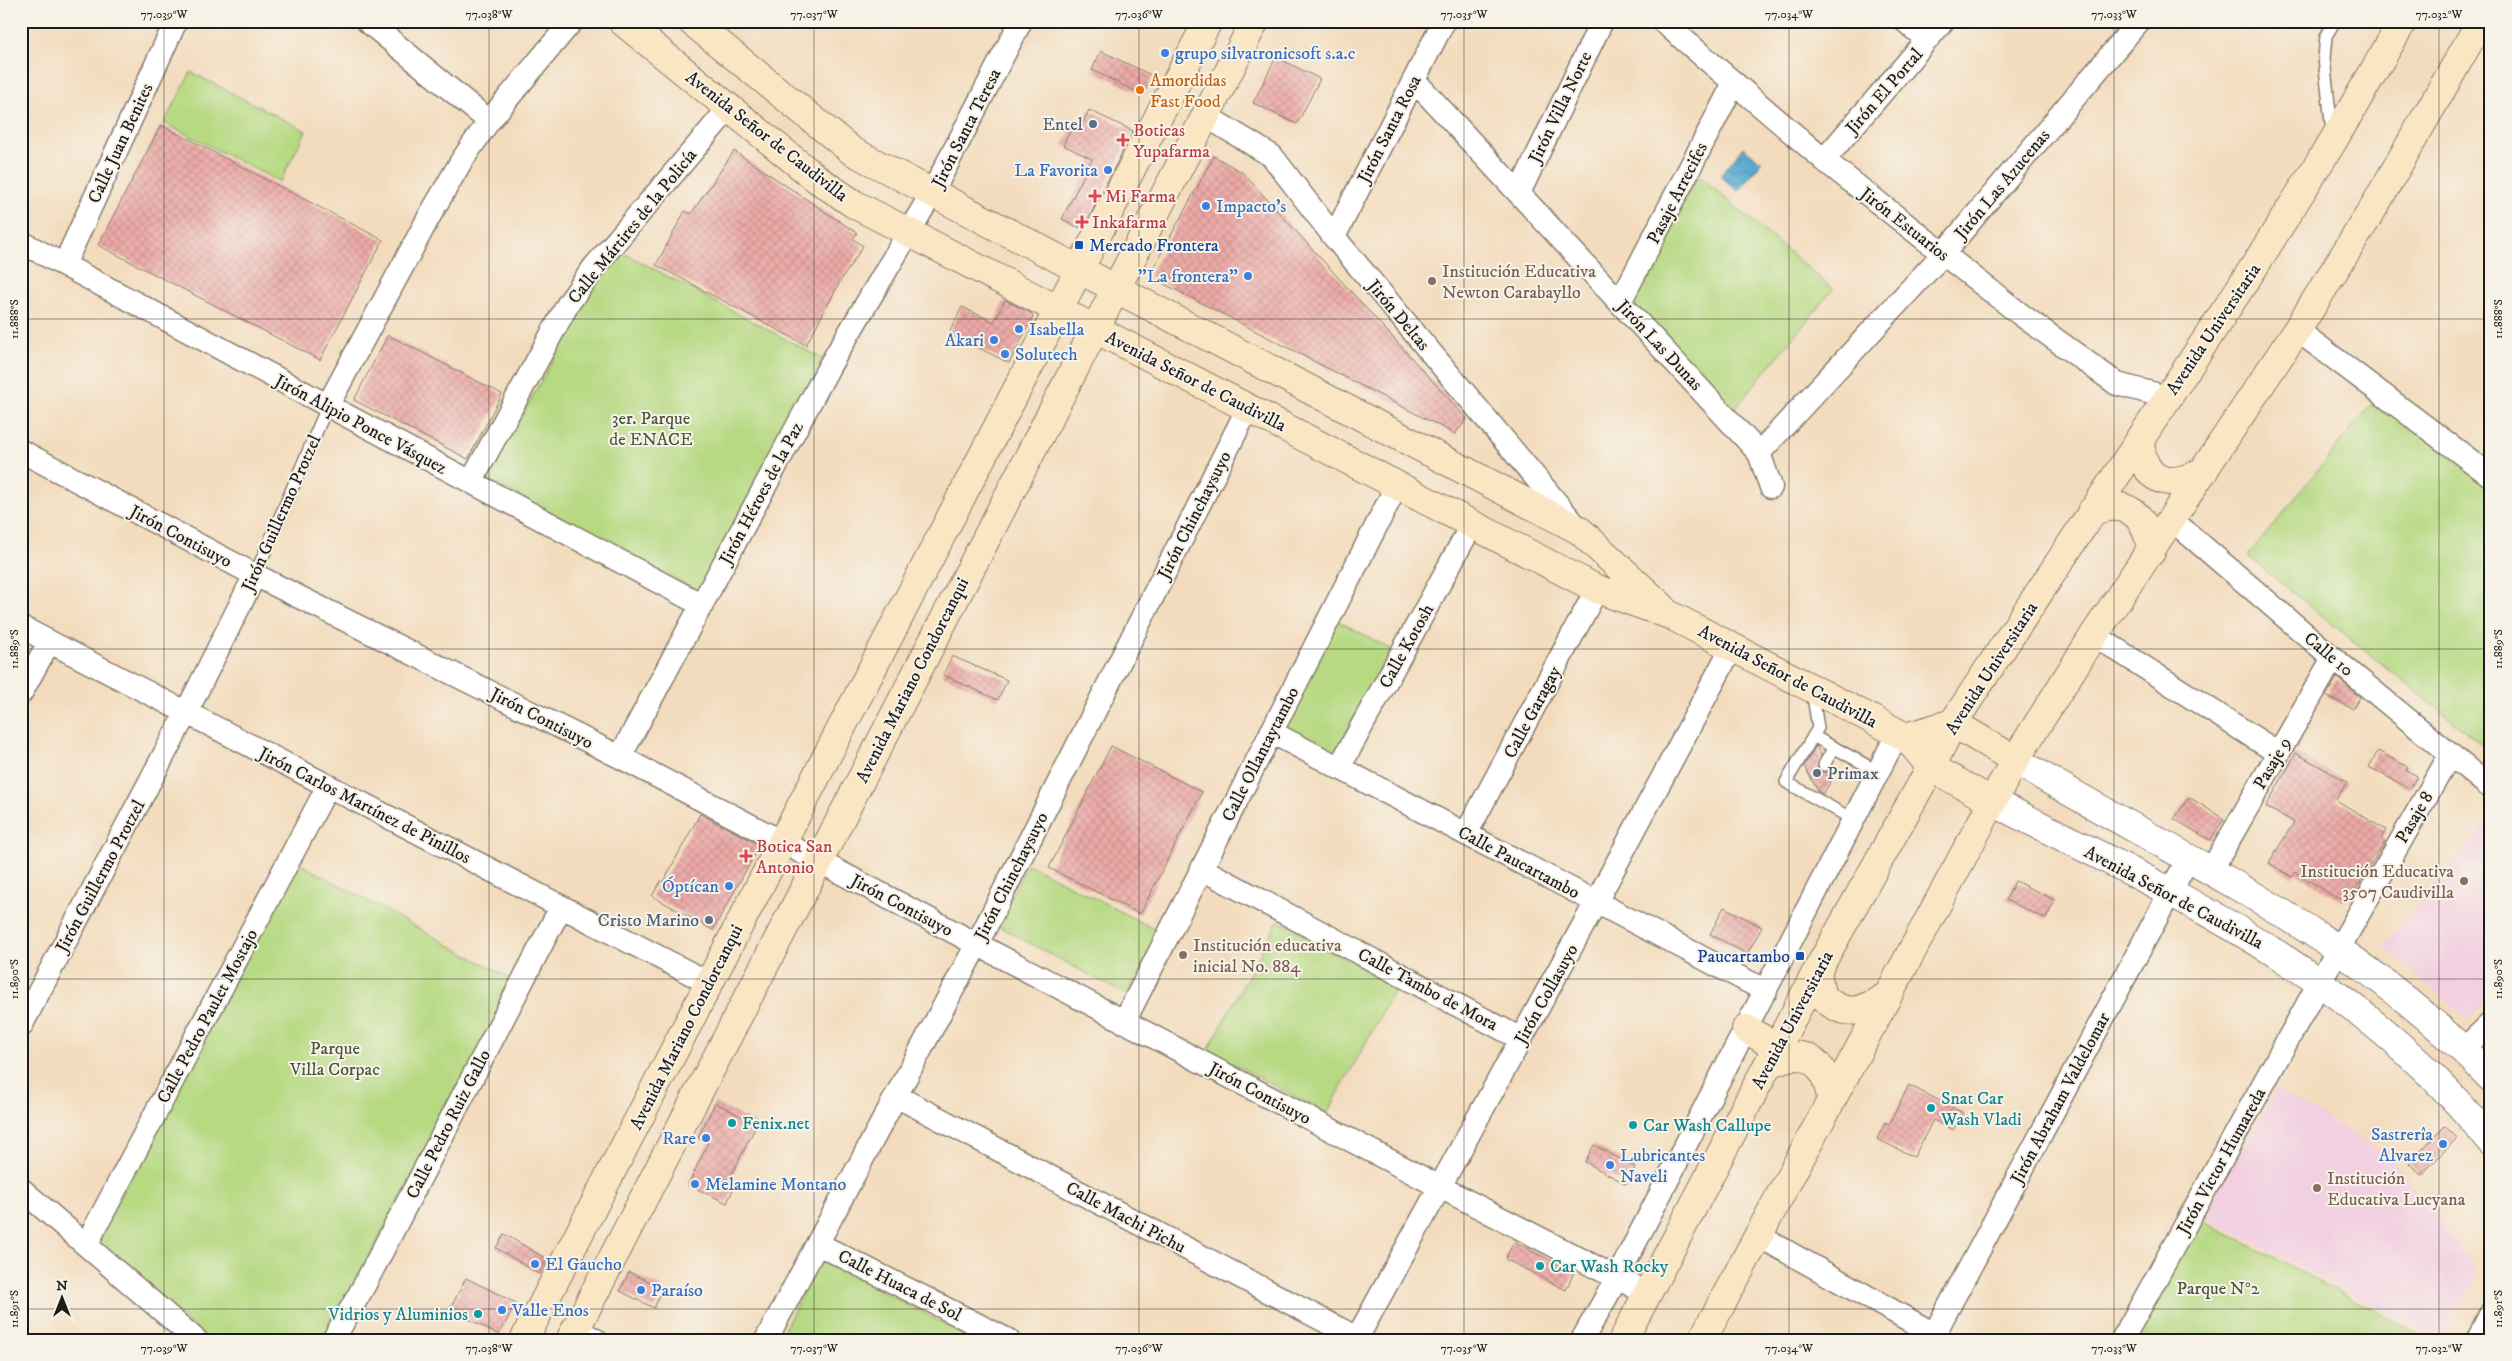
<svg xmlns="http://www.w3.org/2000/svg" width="2512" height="1361" font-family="'IM FELL DW Pica',serif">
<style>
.built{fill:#f2cfe1}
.green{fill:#b6d982;stroke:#697a4f}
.water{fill:url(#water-waves);stroke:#376276}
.building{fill:url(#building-cross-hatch)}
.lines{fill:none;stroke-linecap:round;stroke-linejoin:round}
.service-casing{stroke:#887c6c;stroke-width:14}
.minor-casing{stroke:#887c6c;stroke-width:25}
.tertiary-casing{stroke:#887c6c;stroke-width:30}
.secondary-casing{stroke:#887c6c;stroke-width:30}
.service{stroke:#fff;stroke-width:11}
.minor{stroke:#fff;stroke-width:22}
.tertiary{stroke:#fff;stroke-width:28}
.secondary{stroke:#fbe6c4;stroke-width:28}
.ticks{fill:none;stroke:#1c1c1c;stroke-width:1;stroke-opacity:0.45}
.shop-dot{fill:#3f7fe0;stroke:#f7f3e8;stroke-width:2}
.food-dot{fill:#e8710a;stroke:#f7f3e8;stroke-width:2}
.service-dot{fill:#5c6f8a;stroke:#f7f3e8;stroke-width:2}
.health-dot{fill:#e0444e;stroke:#f7f3e8;stroke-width:2}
.transit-dot{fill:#1a4fb4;stroke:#f7f3e8;stroke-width:2}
.education-dot{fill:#8d6e63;stroke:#f7f3e8;stroke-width:2}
.culture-dot{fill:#0f9aa8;stroke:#f7f3e8;stroke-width:2}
.labels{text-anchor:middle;stroke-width:4;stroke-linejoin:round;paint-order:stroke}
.shop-label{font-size:18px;fill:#366cbe;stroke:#f7f3e8;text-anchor:start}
.food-label{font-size:18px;fill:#c56008;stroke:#f7f3e8;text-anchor:start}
.street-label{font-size:18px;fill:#1c1c1c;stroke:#f7f3e8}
.service-label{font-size:18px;fill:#4e5e75;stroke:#f7f3e8;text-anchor:end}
.health-label{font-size:18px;fill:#be3a42;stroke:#f7f3e8;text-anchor:start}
.transit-label{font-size:18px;fill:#164399;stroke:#f7f3e8;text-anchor:start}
.education-label{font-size:18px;fill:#785e54;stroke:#f7f3e8;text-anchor:start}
.park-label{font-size:18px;fill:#4a553b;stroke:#f7f3e8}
.culture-label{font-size:18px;fill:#0d838f;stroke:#f7f3e8;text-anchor:start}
.neatline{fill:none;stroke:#1c1c1c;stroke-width:2}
.ticks-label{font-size:12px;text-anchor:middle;fill:#1c1c1c}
</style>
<defs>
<pattern id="water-waves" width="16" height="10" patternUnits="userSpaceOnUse" patternTransform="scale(1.25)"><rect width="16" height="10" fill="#52a9cf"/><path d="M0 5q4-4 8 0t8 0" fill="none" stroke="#4389a7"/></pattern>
<pattern id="building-cross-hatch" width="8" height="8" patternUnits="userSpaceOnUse" patternTransform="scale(1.25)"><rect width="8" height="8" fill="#ecaaa7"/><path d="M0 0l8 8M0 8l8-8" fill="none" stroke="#ca928f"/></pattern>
</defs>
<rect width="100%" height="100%" fill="#f7f3e8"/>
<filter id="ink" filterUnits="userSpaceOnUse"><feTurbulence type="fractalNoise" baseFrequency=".02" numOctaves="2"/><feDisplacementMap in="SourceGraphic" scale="10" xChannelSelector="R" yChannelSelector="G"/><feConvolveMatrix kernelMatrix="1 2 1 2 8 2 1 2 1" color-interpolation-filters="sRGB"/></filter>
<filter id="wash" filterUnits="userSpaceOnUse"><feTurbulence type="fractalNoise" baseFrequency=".0096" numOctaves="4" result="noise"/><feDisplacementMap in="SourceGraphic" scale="20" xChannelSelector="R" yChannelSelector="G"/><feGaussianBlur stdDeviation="1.12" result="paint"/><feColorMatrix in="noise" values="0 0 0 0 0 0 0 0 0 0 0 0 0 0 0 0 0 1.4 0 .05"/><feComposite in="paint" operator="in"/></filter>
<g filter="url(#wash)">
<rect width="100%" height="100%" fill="#f3dcbd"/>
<path class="built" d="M2491,817v177l-23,25 -85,-73z
M2276,1089l116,70 87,115 -40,66 -235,-123z"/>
<path class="green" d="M191,72l115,59 -26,51 -116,-59z
M1698,175l135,114 -101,123 -102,-112z
M622,252l201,107 -124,233 -213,-113 102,-182z
M2379,395l112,91v266l-243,-196z
M1336,620l55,29 -57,106 -54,-29z
M297,862l220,120 -193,358h-116l-112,-99z
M1028,864l132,68 -33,63 -131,-70z
M1278,921l119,64 -70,129 -119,-64z
M2197,1218l234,122h-301z
M820,1258l154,82h-195z"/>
<path class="water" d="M1743,147l19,15 -24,29 -18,-15z"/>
<g id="blocks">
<path class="building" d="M1101,51l52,25 -10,19 -51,-25z
M1276,57l44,22 -23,45 -44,-21z
M1089,110l44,21 -50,98 -21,-10 30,-60 -29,-14 11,-22 7,4z
M161,125l222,115 -63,120 -222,-115z
M734,151l123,82 -4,6 10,7 -22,34 -35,65 -150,-80 29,-54 6,3z
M1214,156l29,17 224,246 -12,15 -306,-158z
M1005,300l27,14 1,3 -24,46 -60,-30 13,-26 32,15z
M388,335l114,59 -34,65 -114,-59z
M952,656l55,24 -9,20 -55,-25z
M2337,678l23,19 -7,12 -27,-13z
M1111,746l91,46 -62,122 -91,-46z
M1816,746l5,10 -4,12 4,4h6l4,9 -8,13 -5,-3 -14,-25z
M2378,751l30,16 -2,3 11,6 -7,13 -41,-22z
M2296,753l51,29 -11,18 50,30 -5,8 4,3 -34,57 -9,3 -47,-29 -3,5 -23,-14 25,-41 -28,-15z
M2189,797l35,22 -14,21 -36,-21z
M700,814l60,31 -47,85 -61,-34 9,-15 2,1z
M2015,881l40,19 -9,19 -40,-19z
M1724,907l38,20 -15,27 -37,-20z
M1909,1085l54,28 -10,17 -20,-10 -19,37 -37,-18 8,-17 4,2z
M715,1103l42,21 -29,58 7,3 -8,18 -39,-18 20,-42 -10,-5z
M2445,1126l12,12 -36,37 -12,-12z
M1594,1145l41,22 -9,17 -41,-22z
M504,1234l43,25 -8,15 -43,-26z
M1514,1242l60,30 -8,18 -61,-31z
M629,1272l34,16 -9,20 -34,-17z
M466,1278l50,25 -17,32 -49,-26z"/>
</g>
</g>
<g filter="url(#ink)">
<use href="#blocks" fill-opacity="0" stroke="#887c6c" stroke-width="1"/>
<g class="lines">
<g class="service-casing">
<path id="service" d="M2332,132l-8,-74 2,-22 9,-15
M255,575l73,-170
M1812,690l6,38 -32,54 68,38
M1813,736l64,35
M1824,765l10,-18"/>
</g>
<g class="minor-casing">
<path id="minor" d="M367,21l122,100
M1662,21l162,139 196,154 97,70 50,13
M1905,21l22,19
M1414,80l345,373 12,34
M1206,116l66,40 62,81 242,289
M1824,160l119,-139
M1519,193l83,-172
M1334,237l110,-216
M21,242l681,363
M64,265l112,-244
M1620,302l114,-219
M2297,330l194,146
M328,405l102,-190 32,-55 27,-39 83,-100
M21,451l234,124 365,182 820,430 208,107
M1759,453l184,-199 196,-233
M471,482l97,-178 26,-37 135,-159
M2172,520l161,138 158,130
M21,627l688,356
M2094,635l184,118
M21,693l28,-51
M1271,732l495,259
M620,757l210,-392 102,-172 89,-172
M1339,768l133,-244
M1466,834l131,-245
M1202,869l319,170
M2212,869l121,-211
M1124,1022l273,-537
M21,1026l165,-313 69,-138
M2464,1049l27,-26
M896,1096l461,242
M21,1189l175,151
M1757,1235l177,99
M818,1244l190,96
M86,1245l242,-459
M575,1329l21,11
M333,1340l32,-56 196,-377
M766,1340l211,-396 271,-536
M1356,1340l240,-438 136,-255
M1582,1340l35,-62 281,-545
M1931,1340l258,-483
M2122,1340l197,-357 131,-228
M2477,1340l14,-27"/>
</g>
<g class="tertiary-casing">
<path id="tertiary" d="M2015,760c167,100 339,173 476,318
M1993,802c181,91 370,176 498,340"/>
</g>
<g class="secondary-casing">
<path id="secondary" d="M622,21l195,158 37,25 743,385 73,26 236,122 25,30 62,35
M691,21l161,130 727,379 83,77
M2140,438c2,45 28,52 64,33
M2091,512c36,-15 56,3 60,40
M1906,737l47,-14 62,37
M1817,971l4,24c23,24 41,17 66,1
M1746,1029l32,19
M1770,1064c35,-19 55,-3 61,34
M524,1340l684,-1319
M570,1340l685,-1319
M1623,1340l194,-369 114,-204 22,-44 299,-453 81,-129 70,-120
M1702,1340l313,-580 79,-125 203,-305 74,-118 110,-191"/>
</g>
<use href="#service" class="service"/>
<use href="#minor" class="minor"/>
<use href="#tertiary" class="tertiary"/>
<use href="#secondary" class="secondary"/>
</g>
</g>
<path class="ticks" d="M164,21v1319M489,21v1319M814,21v1319M1139,21v1319M1464,21v1319M1789,21v1319M2114,21v1319M2439,21v1319M21,319h2470M21,649h2470M21,979h2470M21,1309h2470"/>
<g class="shop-dot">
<circle cx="1165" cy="53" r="5"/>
<circle cx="1108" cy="170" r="5"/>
<circle cx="1206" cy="206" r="5"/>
<circle cx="1248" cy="276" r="5"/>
<circle cx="1019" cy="329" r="5"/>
<circle cx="994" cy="340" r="5"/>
<circle cx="1005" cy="354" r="5"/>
<circle cx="729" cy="886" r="5"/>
<circle cx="706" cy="1138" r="5"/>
<circle cx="2443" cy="1144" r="5"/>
<circle cx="1610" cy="1165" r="5"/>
<circle cx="695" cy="1184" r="5"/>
<circle cx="535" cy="1264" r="5"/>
<circle cx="641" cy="1290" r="5"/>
<circle cx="502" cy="1310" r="5"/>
</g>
<circle class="food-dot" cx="1140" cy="90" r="5"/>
<g class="service-dot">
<circle cx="1093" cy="124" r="5"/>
<circle cx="1817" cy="773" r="5"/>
<circle cx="709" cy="920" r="5"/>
</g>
<g class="health-dot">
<path d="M1120.5 132.5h5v5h5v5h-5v5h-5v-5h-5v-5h5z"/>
<path d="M1092.5 188.5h5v5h5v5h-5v5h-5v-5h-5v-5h5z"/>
<path d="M1079.5 214.5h5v5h5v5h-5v5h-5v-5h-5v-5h5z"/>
<path d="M743.5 848.5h5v5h5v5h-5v5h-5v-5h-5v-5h5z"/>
</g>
<g class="transit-dot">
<rect x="1074" y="240" width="10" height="10" rx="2.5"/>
<rect x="1795" y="951" width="10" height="10" rx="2.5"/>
</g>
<g class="education-dot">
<circle cx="1432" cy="281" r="5"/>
<circle cx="2464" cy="881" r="5"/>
<circle cx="1183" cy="955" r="5"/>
<circle cx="2317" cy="1188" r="5"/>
</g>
<g class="culture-dot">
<circle cx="1931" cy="1108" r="5"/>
<circle cx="732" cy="1123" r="5"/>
<circle cx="1633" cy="1125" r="5"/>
<circle cx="1540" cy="1266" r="5"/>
<circle cx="478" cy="1314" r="5"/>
</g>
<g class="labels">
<g class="shop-label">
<text x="1175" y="59">grupo silvatronicsoft s.a.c</text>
<text x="1098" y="176" text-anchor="end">La Favorita</text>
<text x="1216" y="212">Impacto's</text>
<text x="1238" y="282" text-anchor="end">"La frontera"</text>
<text x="1029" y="335">Isabella</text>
<text x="984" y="346" text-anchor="end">Akari</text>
<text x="1015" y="360">Solutech</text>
<text x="719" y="892" text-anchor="end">Óptícan</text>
<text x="2433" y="1140" text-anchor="end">Sastrerîa<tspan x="2433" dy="21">Alvarez</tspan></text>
<text x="696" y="1144" text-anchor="end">Rare</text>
<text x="1620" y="1161">Lubricantes<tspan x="1620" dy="21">Naveli</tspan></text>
<text x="705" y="1190">Melamine Montano</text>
<text x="545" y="1270">El Gaucho</text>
<text x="651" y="1296">Paraíso</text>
<text x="512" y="1316">Valle Enos</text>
</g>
<g class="food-label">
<text x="1150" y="86">Amordidas<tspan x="1150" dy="21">Fast Food</tspan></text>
</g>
<g class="street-label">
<text transform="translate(1884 91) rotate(-49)" y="6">Jirón El Portal</text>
<text transform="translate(1560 107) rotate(-64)" y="6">Jirón Villa Norte</text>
<text transform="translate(966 128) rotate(-63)" y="6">Jirón Santa Teresa</text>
<text transform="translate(1389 129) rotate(-63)" y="6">Jirón Santa Rosa</text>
<text transform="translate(767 136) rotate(38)" y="6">Avenida Señor de Caudivilla</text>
<text transform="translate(120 143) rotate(-65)" y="6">Calle Juan Benites</text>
<text transform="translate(2002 184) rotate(-50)" y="6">Jirón Las Azucenas</text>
<text transform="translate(1677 193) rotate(-63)" y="6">Pasaje Arrecifes</text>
<text transform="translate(1905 224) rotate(38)" y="6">Jirón Estuarios</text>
<text transform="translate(632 226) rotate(-51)" y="6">Calle Mártires de la Policía</text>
<text transform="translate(1399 315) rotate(50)" y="6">Jirón Deltas</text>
<text transform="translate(2213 329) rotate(-56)" y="6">Avenida Universitaria</text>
<text transform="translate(1660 345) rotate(47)" y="6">Jirón Las Dunas</text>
<text transform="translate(1196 381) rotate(27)" y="6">Avenida Señor de Caudivilla</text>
<text transform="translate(361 424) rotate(28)" y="6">Jirón Alipio Ponce Vásquez</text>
<text transform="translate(761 493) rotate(-62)" y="6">Jirón Héroes de la Paz</text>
<text transform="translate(281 513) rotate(-66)" y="6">Jirón Guillermo Protzel</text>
<text transform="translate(1194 515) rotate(-63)" y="6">Jirón Chinchaysuyo</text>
<text transform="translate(181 536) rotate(28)" y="6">Jirón Contisuyo</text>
<text transform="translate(1406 646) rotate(-61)" y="6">Calle Kotosh</text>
<text transform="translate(2329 654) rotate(40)" y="6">Calle 10</text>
<text transform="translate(1991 668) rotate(-57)" y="6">Avenida Universitaria</text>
<text transform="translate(1788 676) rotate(28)" y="6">Avenida Señor de Caudivilla</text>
<text transform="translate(912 680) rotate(-63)" y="6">Avenida Mariano Condorcanqui</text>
<text transform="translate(1532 712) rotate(-62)" y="6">Calle Garagay</text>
<text transform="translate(542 718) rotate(27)" y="6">Jirón Contisuyo</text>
<text transform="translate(1260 754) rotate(-63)" y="6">Calle Ollantaytambo</text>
<text transform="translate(2272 763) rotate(-60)" y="6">Pasaje 9</text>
<text transform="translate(365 805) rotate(27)" y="6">Jirón Carlos Martínez de Pinillos</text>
<text transform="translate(2414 817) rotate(-60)" y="6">Pasaje 8</text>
<text transform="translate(1519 862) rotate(28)" y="6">Calle Paucartambo</text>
<text transform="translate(100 876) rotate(-62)" y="6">Jirón Guillermo Protzel</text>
<text transform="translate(1011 876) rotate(-63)" y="6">Jirón Chinchaysuyo</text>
<text transform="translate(2174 897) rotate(28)" y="6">Avenida Señor de Caudivilla</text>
<text transform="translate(902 905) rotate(28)" y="6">Jirón Contisuyo</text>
<text transform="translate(1428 989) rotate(28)" y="6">Calle Tambo de Mora</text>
<text transform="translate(1546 994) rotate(-61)" y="6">Jirón Collasuyo</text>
<text transform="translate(207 1016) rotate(-62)" y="6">Calle Pedro Paulet Mostajo</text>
<text transform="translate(1792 1020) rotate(-62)" y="6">Avenida Universitaria</text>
<text transform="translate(686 1027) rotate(-63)" y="6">Avenida Mariano Condorcanqui</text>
<text transform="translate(1260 1093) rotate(28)" y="6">Jirón Contisuyo</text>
<text transform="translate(2060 1098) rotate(-62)" y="6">Jirón Abraham Valdelomar</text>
<text transform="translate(448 1124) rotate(-63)" y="6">Calle Pedro Ruiz Gallo</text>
<text transform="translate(2221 1161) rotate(-61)" y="6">Jirón Victor Humareda</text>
<text transform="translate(1126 1217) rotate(28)" y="6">Calle Machi Pichu</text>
<text transform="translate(900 1285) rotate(27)" y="6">Calle Huaca de Sol</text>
</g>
<g class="service-label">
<text x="1083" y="130">Entel</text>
<text x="1827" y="779" text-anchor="start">Primax</text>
<text x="699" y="926">Cristo Marino</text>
</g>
<g class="health-label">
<text x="1133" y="136">Boticas<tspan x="1133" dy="21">Yupafarma</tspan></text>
<text x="1105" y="202">Mi Farma</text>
<text x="1092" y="228">Inkafarma</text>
<text x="756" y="852">Botica San<tspan x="756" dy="21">Antonio</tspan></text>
</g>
<g class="transit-label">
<text x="1089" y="251">Mercado Frontera</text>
<text x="1790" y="962" text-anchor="end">Paucartambo</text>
</g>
<g class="education-label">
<text x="1442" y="277">Institución Educativa<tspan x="1442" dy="21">Newton Carabayllo</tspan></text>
<text x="2454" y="877" text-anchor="end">Institución Educativa<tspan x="2454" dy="21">3507 Caudivilla</tspan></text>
<text x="1193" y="951">Institución educativa<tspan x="1193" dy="21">inicial No. 884</tspan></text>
<text x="2327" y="1184">Institución<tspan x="2327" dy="21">Educativa Lucyana</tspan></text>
</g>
<g class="park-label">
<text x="651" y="424">3er. Parque<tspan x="651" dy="21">de ENACE</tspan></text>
<text x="335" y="1054">Parque<tspan x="335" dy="21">Villa Corpac</tspan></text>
<text x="2218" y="1294">Parque N°2</text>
</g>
<g class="culture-label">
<text x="1941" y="1104">Snat Car<tspan x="1941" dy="21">Wash Vladi</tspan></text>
<text x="742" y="1129">Fenix.net</text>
<text x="1643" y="1131">Car Wash Callupe</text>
<text x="1550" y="1272">Car Wash Rocky</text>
<text x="468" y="1320" text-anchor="end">Vidrios y Aluminios</text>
</g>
</g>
<rect width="2512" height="1361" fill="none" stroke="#f7f3e8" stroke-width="55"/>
<g transform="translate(62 1298)" stroke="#f7f3e8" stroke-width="4" paint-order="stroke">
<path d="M0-4L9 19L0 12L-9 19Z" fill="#1c1c1c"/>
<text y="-8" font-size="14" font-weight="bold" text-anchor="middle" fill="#1c1c1c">N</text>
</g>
<rect x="28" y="28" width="2456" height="1306" class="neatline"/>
<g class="ticks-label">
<text x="164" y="18">77.039°W</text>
<text x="489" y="18">77.038°W</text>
<text x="814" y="18">77.037°W</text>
<text x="1139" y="18">77.036°W</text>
<text x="1464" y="18">77.035°W</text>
<text x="1789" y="18">77.034°W</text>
<text x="2114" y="18">77.033°W</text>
<text x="2439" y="18">77.032°W</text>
<text transform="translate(14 319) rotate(-90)" y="4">11.888°S</text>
<text transform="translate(2498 319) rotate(-90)" y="4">11.888°S</text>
<text transform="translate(14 649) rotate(-90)" y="4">11.889°S</text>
<text transform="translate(2498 649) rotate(-90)" y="4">11.889°S</text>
<text transform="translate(14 979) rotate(-90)" y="4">11.890°S</text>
<text transform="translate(2498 979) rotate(-90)" y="4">11.890°S</text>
<text transform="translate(14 1309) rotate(-90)" y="4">11.891°S</text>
<text transform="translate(2498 1309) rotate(-90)" y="4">11.891°S</text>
<text x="164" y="1352">77.039°W</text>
<text x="489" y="1352">77.038°W</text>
<text x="814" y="1352">77.037°W</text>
<text x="1139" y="1352">77.036°W</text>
<text x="1464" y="1352">77.035°W</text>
<text x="1789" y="1352">77.034°W</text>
<text x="2114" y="1352">77.033°W</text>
<text x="2439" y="1352">77.032°W</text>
</g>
</svg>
